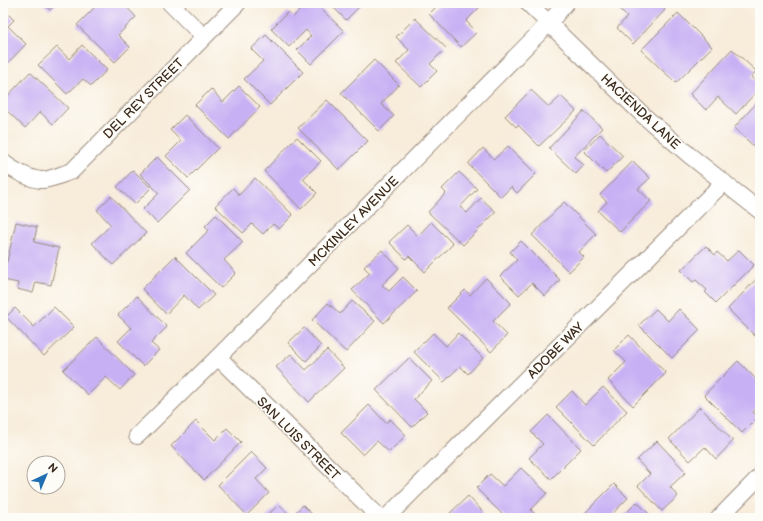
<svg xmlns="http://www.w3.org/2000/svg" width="763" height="521" font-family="'Balsamiq Sans',sans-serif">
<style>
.building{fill:#c8b0f4}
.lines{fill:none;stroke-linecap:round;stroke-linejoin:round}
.street-casing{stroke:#9a8b7c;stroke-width:18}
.street{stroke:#fff;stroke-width:16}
.labels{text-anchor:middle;stroke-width:3.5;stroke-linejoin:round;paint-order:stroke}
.street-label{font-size:13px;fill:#3b2a1e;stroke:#fdfcf7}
</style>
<rect width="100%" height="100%" fill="#fdfcf7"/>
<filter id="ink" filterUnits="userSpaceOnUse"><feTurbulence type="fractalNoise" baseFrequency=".025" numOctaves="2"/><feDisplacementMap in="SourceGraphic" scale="8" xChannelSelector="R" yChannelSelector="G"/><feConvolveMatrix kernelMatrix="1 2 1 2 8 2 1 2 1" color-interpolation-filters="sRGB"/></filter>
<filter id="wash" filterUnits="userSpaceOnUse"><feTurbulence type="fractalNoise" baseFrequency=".012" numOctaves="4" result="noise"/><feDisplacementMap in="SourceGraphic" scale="16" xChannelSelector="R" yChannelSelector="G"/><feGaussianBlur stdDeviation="0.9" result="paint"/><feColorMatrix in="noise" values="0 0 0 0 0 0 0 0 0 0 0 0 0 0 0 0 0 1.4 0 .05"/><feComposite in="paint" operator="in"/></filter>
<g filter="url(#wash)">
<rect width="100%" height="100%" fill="#f8ecda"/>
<g id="blocks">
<path class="building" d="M43,3h14l-7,7z
M99,3h24l13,14 -18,18 12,12 -15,15 -38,-37z
M307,3h8l29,28 -33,33 -14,-14 14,-14 -5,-6 -17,17 -18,-18 17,-17 5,5z
M329,3h34l-17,17z
M440,3h36l4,4 -14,14 11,11 -16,15 -32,-33z
M615,3h42l8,7 -32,34 -16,-16 10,-11 -13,-13z
M3,9l11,11 -6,6 18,18 -23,24z
M678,13l34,34 -36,36 -35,-33z
M415,18l31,30 -16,16 7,7 -16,16 -25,-24 13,-13 -13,-13z
M266,35l37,37 -33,33 -26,-26 19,-18 -12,-12z
M82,45l25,25 -16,16 -8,-7 -16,15 -29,-29 19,-18 12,12z
M732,49l24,22 -5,6 9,8v3l-24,26 -18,-17 -12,13 -16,-16z
M374,60l25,25 -18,19 13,12 -15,15 -38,-38z
M30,72l38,36 -15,16 -13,-12 -15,16 -22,-21v-6z
M239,86l21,21 -31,32 -34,-34 16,-16 12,13z
M531,90l18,17 12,-11 15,15 -37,35 -21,-21 -2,2 -11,-11z
M760,99v53l-26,-24z
M327,100l41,41 -29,29 -41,-42z
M584,111l18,17 -28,29 10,8 -8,9 -27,-26z
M185,115l33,33 -30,30 -22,-22 15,-15 -11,-11z
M600,134l23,22 -17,17 -22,-22z
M297,137l24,24 -18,18 14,14 -16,16 -37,-38z
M508,146l28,28 -19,19 -6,-6 -10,10 -33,-33 15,-16 11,11z
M157,157l33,33 -33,33 -14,-14 16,-16 -19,-19z
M633,161l17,17 -12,11 13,12 -31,31 -22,-21 9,-9 -7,-7z
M133,170l18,18 -16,16 -18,-17z
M459,172l18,17 -17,18 7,6 14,-15 15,14 -33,33 -35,-33 18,-19 -4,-4z
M255,178l38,37 -14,14 -6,-5 -10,10 -11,-10 -9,9 -28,-27 18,-18 6,7z
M111,196l35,37 -33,32 -21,-22 19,-18 -14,-15z
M564,202l32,32 -17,18 5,5 -15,15 -37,-37z
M216,215l27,27 -19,18 12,13 -15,15 -35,-35 23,-23 -4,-4z
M16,222l21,5 -3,15 25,6 -8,37 -15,-3 -3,11 -16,-4 1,-6 -15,-3v-19l4,1z
M431,222l22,22 -28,28 -16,-16 -3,3 -17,-17 18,-17 11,11z
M521,241l39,39 -15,16 -13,-13 -13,12 -19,-19 17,-16 -7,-8z
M706,246l9,9 2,-3 10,9 12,-11 15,15 -38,38 -11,-11 2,-2 -11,-10 -3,2 -12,-12z
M382,250l17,18 -17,17 7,6 14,-14 14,14 -33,32 -32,-33 18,-17 -6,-6z
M175,256l39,39 -16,15 -14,-15 -18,19 -24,-25z
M760,275v66l-32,-32z
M486,278l25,25 -18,18 14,14 -16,17 -44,-44 18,-18 5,5z
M137,296l30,31 -16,16 8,7 -16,16 -25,-25 13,-13 -13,-13z
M352,301l23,20 -29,31 -34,-32 16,-17 12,11z
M54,307l20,20 -30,29 -38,-39 9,-9 19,19z
M656,309l12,12 11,-12 21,21 -28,28 -33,-33z
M304,328l17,18 -15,15 -18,-18z
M433,333l13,13 12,-13 25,25 -15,16 -8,-8 -16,16 -30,-30z
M629,335l37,38 -33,33 -25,-26 18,-18 -12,-12z
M97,337l37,38 -14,15 -14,-13 -18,18 -25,-25z
M327,350l17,18 -35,34 -33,-35 15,-13 15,16z
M409,358l23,23 -18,18 13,13 -15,15 -36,-37z
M738,361l22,22v22l-7,7 5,5 -16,16 -38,-38z
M603,387l24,24 -33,34 -38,-38 16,-16 13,14z
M369,405l17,18 4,-4 16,16 -17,17 -12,-11 -14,14 -22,-22z
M700,407l33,34 -17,18 -11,-12 -15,14 -21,-22z
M548,415l33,34 -30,30 -22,-21 14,-14 -12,-12z
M196,421l19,19 12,-12 14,14 -37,38 -33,-34z
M657,441l29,31 -16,15 8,9 -16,15 -24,-25 12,-12 -13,-14z
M251,452l16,16 -11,11 13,14 -22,22 -29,-30z
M521,468l26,25 -16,17 4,4 -4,4h-25l-30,-30 14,-14 13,12z
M614,484l14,14 -15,15 5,5h-36l-1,-1z
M468,496l15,16 -3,4 2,2h-28l-4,-5z
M637,502l16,16h-32z
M279,504l12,13 12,-12 13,13h-51z"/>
</g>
</g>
<g filter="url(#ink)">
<use href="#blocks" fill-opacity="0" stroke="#9a8b7c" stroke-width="1"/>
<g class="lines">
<g class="street-casing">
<path id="street" d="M170,3l34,34
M528,3l116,113 45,39 71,56
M3,162c8,7 26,17 38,18 10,0 21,-6 31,-9l166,-168
M218,357l162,161
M137,436l81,-79 331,-334 17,-20
M386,518l338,-336
M719,518l41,-42"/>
</g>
<use href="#street" class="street"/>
</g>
</g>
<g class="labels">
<g class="street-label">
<text transform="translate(143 98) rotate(-45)" y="5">DEL REY STREET</text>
<text transform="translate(641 111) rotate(43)" y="5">HACIENDA LANE</text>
<text transform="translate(353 221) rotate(-45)" y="5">MCKINLEY AVENUE</text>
<text transform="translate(555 350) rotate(-45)" y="5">ADOBE WAY</text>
<text transform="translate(299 438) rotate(45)" y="5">SAN LUIS STREET</text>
</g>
</g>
<rect width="763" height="521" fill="none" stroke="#fdfcf7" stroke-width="16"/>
<g transform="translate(46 475) rotate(44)"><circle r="19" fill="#fdfcf7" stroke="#afa8a0"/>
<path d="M0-3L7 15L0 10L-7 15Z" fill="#1f6fb2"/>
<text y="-6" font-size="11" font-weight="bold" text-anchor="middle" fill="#3b2a1e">N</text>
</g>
</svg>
